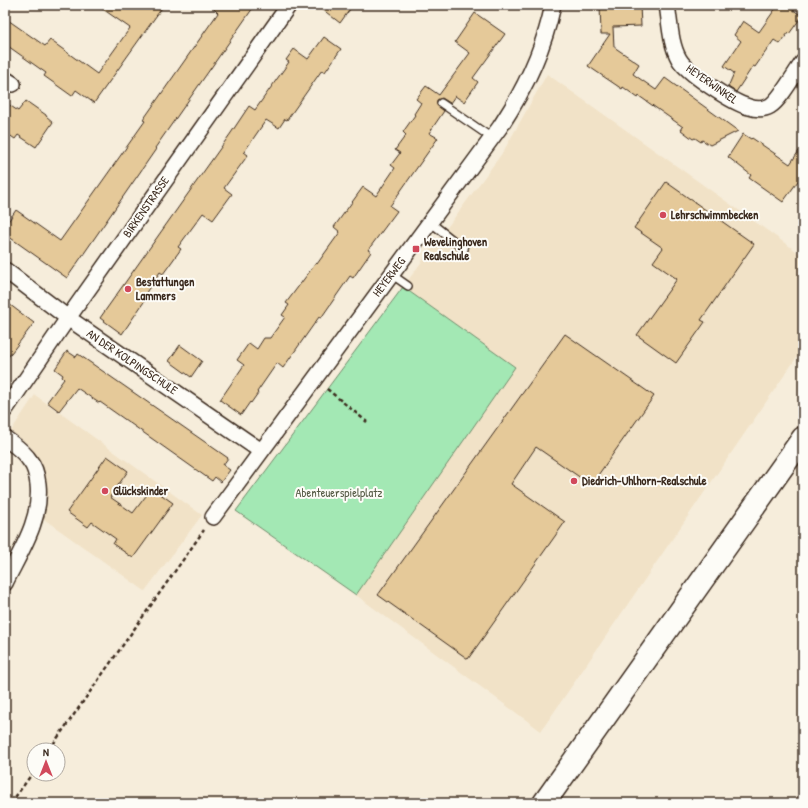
<svg xmlns="http://www.w3.org/2000/svg" width="808" height="808" font-family="'Patrick Hand',sans-serif">
<style>
.built{fill:#f1e2c7}
.green{fill:#a3e8b4;stroke:#6f8969}
.building{fill:#e5c999;stroke:#3b2a1e}
.lines{fill:none;stroke-linecap:round;stroke-linejoin:round}
.service-casing{stroke:#3b2a1e;stroke-width:10}
.minor-casing{stroke:#3b2a1e;stroke-width:18}
.primary-casing{stroke:#3b2a1e;stroke-width:25}
.path{stroke:#3b2a1e;stroke-width:2.5;stroke-dasharray:4 3;stroke-linecap:butt}
.service{stroke:#fdfcf7;stroke-width:7}
.minor{stroke:#fdfcf7;stroke-width:15}
.primary{stroke:#fdfcf7;stroke-width:22}
.poi-dot{fill:#d1495b;stroke:#fdfcf7;stroke-width:1.5}
.labels{text-anchor:middle;stroke-width:4;stroke-linejoin:round;paint-order:stroke}
.street-label{font-size:12px;fill:#3b2a1e;stroke:#fdfcf7}
.poi-label{font-size:12px;font-weight:bold;fill:#3b2a1e;stroke:#fdfcf7;text-anchor:start}
.park-label{font-size:12px;fill:#555a44;stroke:#fdfcf7}
</style>
<rect width="100%" height="100%" fill="#f6eddb"/>
<filter id="ink" filterUnits="userSpaceOnUse"><feTurbulence type="fractalNoise" baseFrequency=".025" numOctaves="2"/><feDisplacementMap in="SourceGraphic" scale="8" xChannelSelector="R" yChannelSelector="G"/><feConvolveMatrix kernelMatrix="1 2 1 2 8 2 1 2 1" color-interpolation-filters="sRGB"/></filter>
<g filter="url(#ink)">
<path class="built" d="M547,74l256,182v92l-262,383 -185,-136 159,-228 -112,-80 100,-135z
M35,395l167,120 -57,76 -104,-74v-49l-11,-22 -19,-15z"/>
<path class="green" d="M403,287l112,80 -159,228 -120,-84z"/>
<path class="building" d="M97,5h67l-70,98 -18,-13 -4,6 -28,-20 2,-3 -41,-29v-26l40,28 5,-6 47,34 33,-46z
M210,5h45l-100,143 1,1 -89,129 -62,-44v-8l11,-16 44,31 85,-120 -2,-1 75,-107z
M317,5h36l-13,18z
M600,5h40l1,21 -28,1 1,20 25,17 -6,10 23,16 9,-12 73,53 -28,14 -8,-5 -1,2 -6,-4 -2,1 -12,-9 2,-3 -44,-31 -1,2 -15,-11 -1,2 -34,-23 22,-32h-9z
M778,5h8l16,11 -13,18 -1,-1 -8,11 -6,-4 -19,27 -2,-1 -17,26 -8,-5 6,-14 -10,-7 17,-25 -7,-6 9,-14 16,11z
M475,13l30,21 -32,44 5,4 -14,20 -9,-6 -5,7 -8,-5 -5,2v5l7,6 -15,22 9,5 -48,68 7,5 -29,39 3,2 -18,26 -3,-2 -29,42 -2,-1 -36,51 -6,-5 -20,29 1,1 -7,10 -1,-1 -9,13 -21,-15 24,-35 -7,-5 12,-17 8,6 7,-11h6l15,-21 -3,-2 7,-10 -3,-2 30,-40 1,1 23,-32 -6,-5 29,-40 13,9 19,-28 -4,-3 9,-12 -5,-3 11,-15 -3,-3 12,-17 -1,-1 7,-11 -5,-4 10,-13 13,9 31,-42 -15,-11z
M324,37l17,12 -16,23 -3,-2 -35,50 -2,-1 -6,9 -13,-8 -22,32 4,3 -24,33 8,6 -19,26 -10,-7 -25,34 3,2 -18,25 -3,-2 -15,22 3,2 -26,38 -22,-16 131,-185 18,-27 6,4 34,-48 -3,-2 8,-11 14,10z
M26,101l20,14v1l7,6 -17,25 -18,-12 -3,4 -10,-7v-30l13,9z
M743,134l8,5 1,-1 38,26 13,-19v29l-20,28 -34,-24 2,-3 -23,-18z
M666,182l88,62 -53,76 4,2 -29,41 -39,-28 40,-56 -24,-17 10,-14 -29,-20z
M5,301l29,22 -29,38z
M565,334l89,62 -63,89 -55,-38 -25,37 54,38 -97,137 -90,-64z
M180,345l22,16 -11,16 -22,-16z
M67,351l9,6 2,-3 150,104 -5,7 7,5 -9,12 -6,-5 -3,4 -112,-79 -1,1 -22,-15 -18,23 -12,-9 17,-23 -2,-2 1,-2 -8,-6z
M107,456l21,15 -18,26 23,16 19,-25 21,15 -40,55 -20,-14 3,-5 -24,-17 -4,5 -21,-15z"/>
<g class="lines">
<g class="service-casing">
<path id="service" d="M441,103l51,35
M430,222l34,27
M391,274l17,12"/>
</g>
<g class="minor-casing">
<path id="minor" d="M667,5c3,17 3,38 12,54 8,14 54,44 70,48 6,2 14,3 21,-1 10,-6 25,-33 33,-44
M5,79l8,5
M5,270l63,48 193,133
M5,410l63,-92 221,-313
M5,438c9,7 19,13 25,23 5,6 7,15 8,23 4,36 -18,68 -33,99
M213,517l287,-390c25,-38 44,-78 53,-122"/>
</g>
<g class="primary-casing">
<path id="primary" d="M544,803l259,-365"/>
</g>
<path class="path" d="M327,389l40,33
M49,750l155,-220
M11,803l23,-32"/>
<use href="#service" class="service"/>
<use href="#minor" class="minor"/>
<use href="#primary" class="primary"/>
</g>
</g>
<g class="poi-dot">
<circle cx="663" cy="215" r="4"/>
<rect x="412" y="245" width="8" height="8" rx="2"/>
<circle cx="128" cy="289" r="4"/>
<circle cx="574" cy="481" r="4"/>
<circle cx="105" cy="491" r="4"/>
</g>
<g class="labels">
<g class="street-label">
<text transform="translate(712 84) rotate(35)" y="4">HEYERWINKEL</text>
<text transform="translate(146 207) rotate(-55)" y="4">BIRKENSTRASSE</text>
<text transform="translate(389 277) rotate(-53)" y="4">HEYERWEG</text>
<text transform="translate(132 362) rotate(34)" y="4">AN DER KOLPINGSCHULE</text>
</g>
<g class="poi-label">
<text x="671" y="219">Lehrschwimmbecken</text>
<text x="424" y="246">Wevelinghoven<tspan x="424" dy="14">Realschule</tspan></text>
<text x="136" y="286">Bestattungen<tspan x="136" dy="14">Lammers</tspan></text>
<text x="582" y="485">Diedrich-Uhlhorn-Realschule</text>
<text x="113" y="495">Glückskinder</text>
</g>
<g class="park-label">
<text x="339" y="497">Abenteuerspielplatz</text>
</g>
</g>
<rect width="808" height="808" fill="none" stroke="#fdfcf7" stroke-width="20"/>
<rect x="10" y="10" width="788" height="788" fill="none" stroke="#3b2a1e" stroke-width="1.5" filter="url(#ink)"/>
<g transform="translate(46 762)"><circle r="19" fill="#fdfcf7" stroke="#afa8a0"/>
<path d="M0-3L7 15L0 10L-7 15Z" fill="#d1495b"/>
<text y="-6" font-size="11" font-weight="bold" text-anchor="middle" fill="#3b2a1e">N</text>
</g>
</svg>
